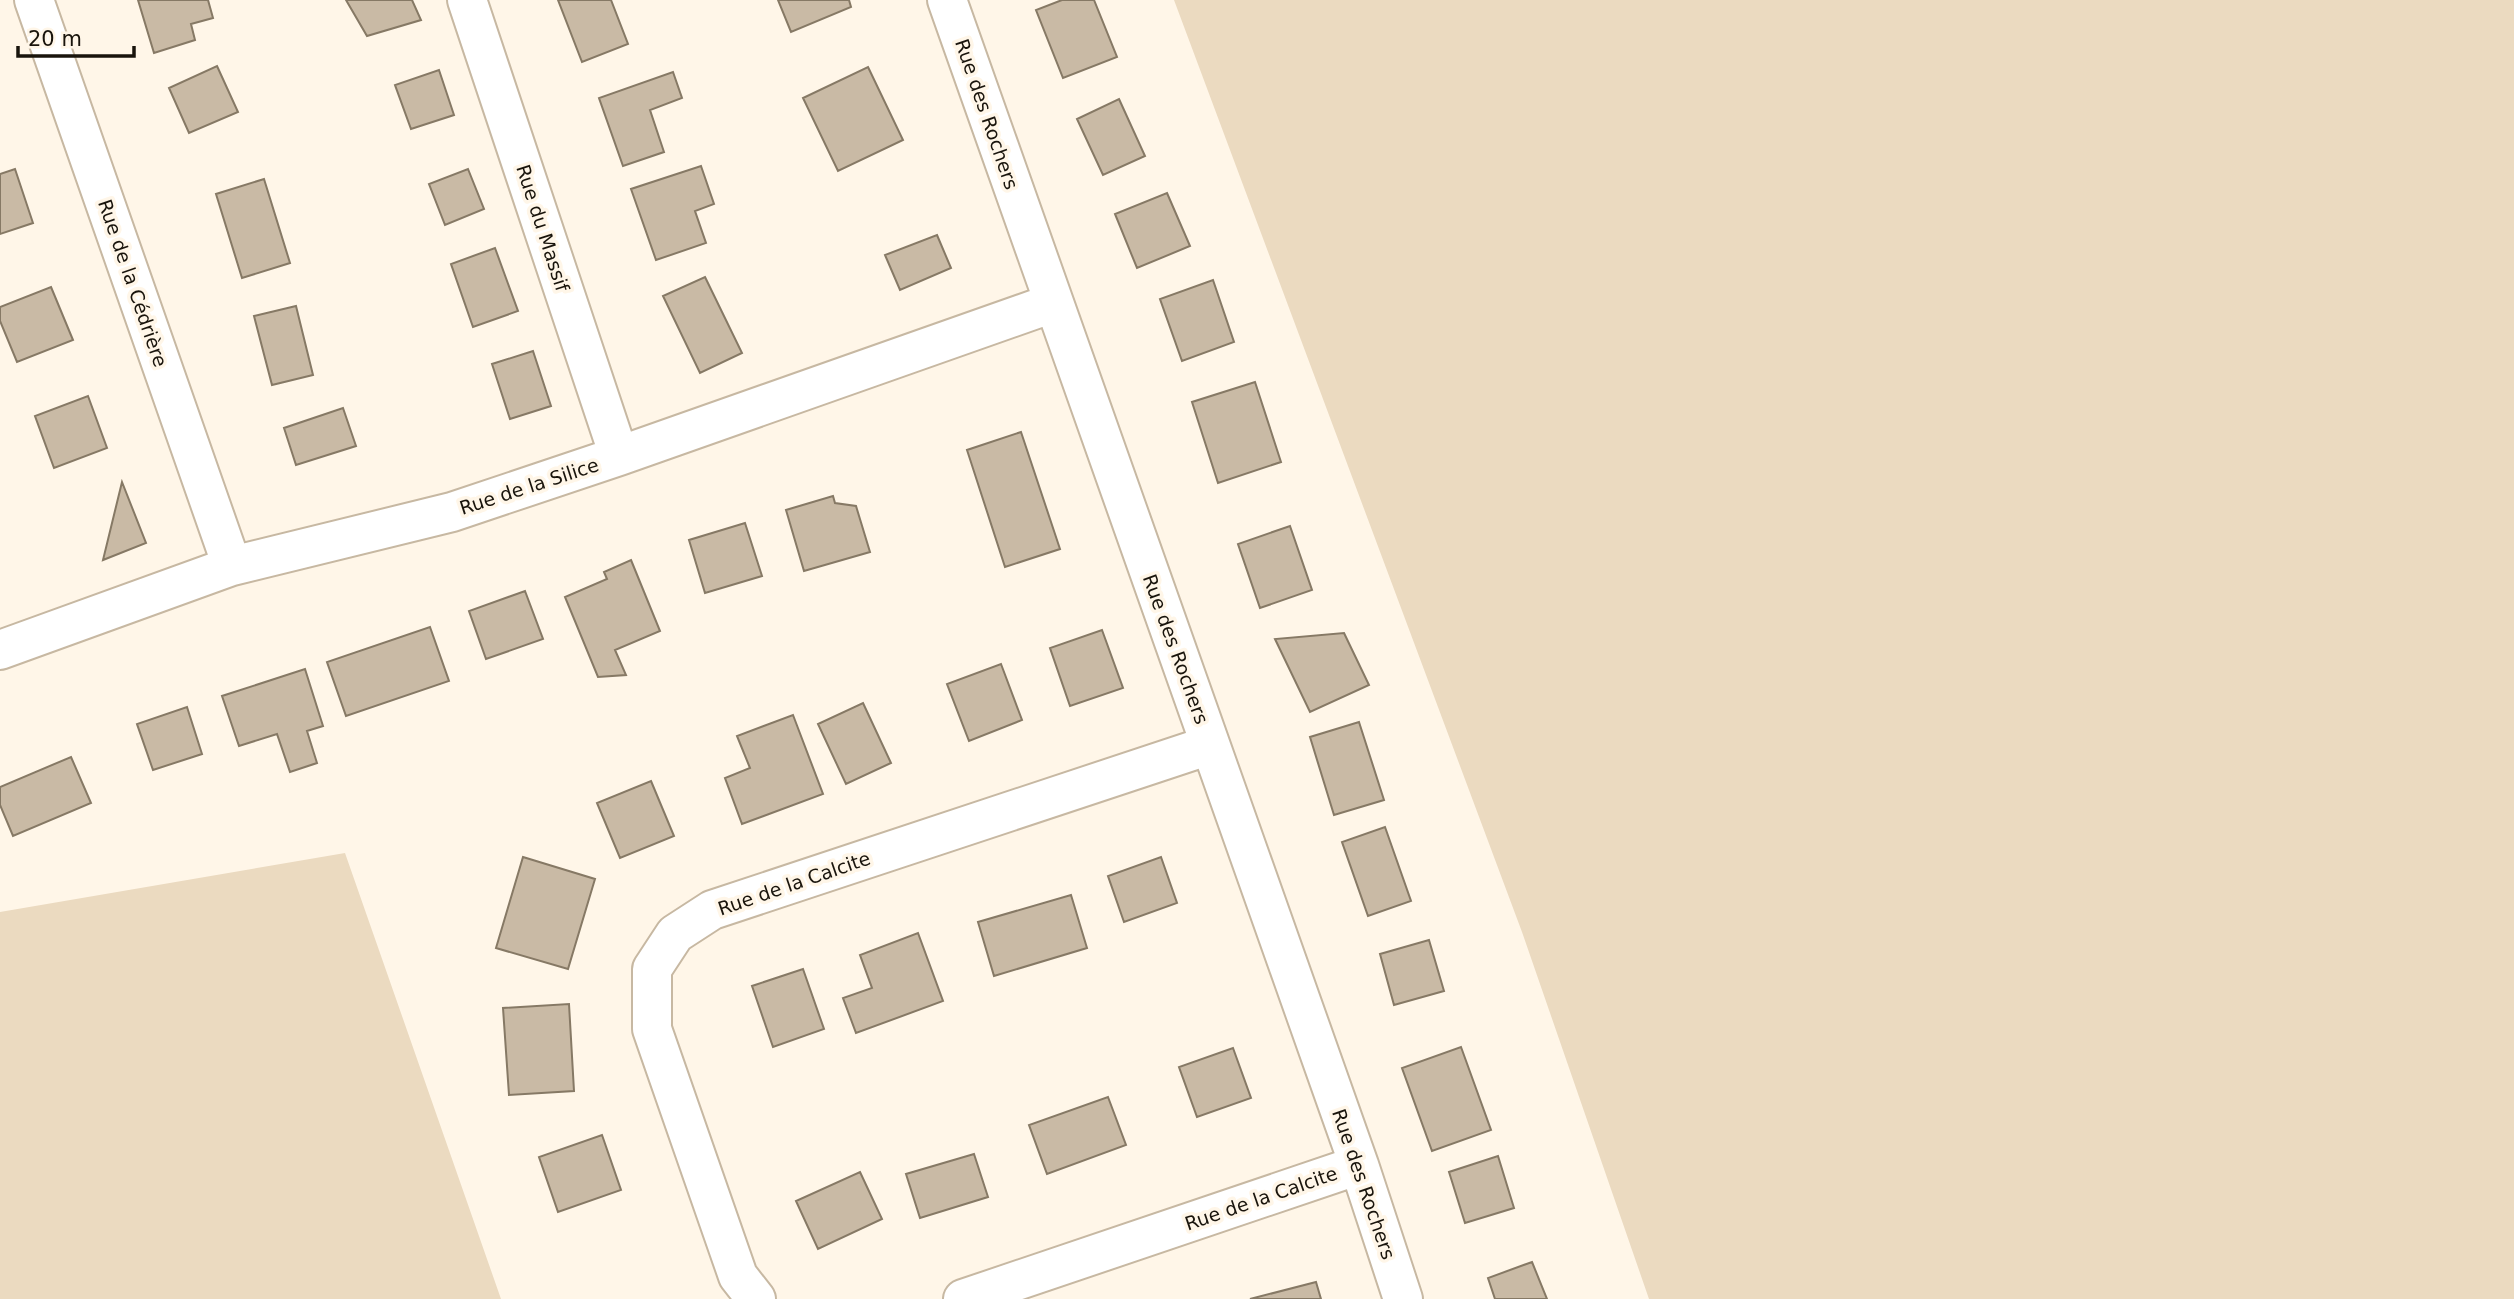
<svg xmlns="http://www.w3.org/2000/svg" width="2514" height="1299" font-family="'DejaVu Sans',sans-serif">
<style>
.green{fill:#ebdac0}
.building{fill:#c9baa5;stroke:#867965;stroke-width:2}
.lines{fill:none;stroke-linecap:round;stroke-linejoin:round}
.minor-casing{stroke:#c7b8a2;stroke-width:42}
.minor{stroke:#fff;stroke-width:38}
.labels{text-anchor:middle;stroke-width:7;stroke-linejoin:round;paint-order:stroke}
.street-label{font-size:19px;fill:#19140c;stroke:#fff6e8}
</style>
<rect width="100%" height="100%" fill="#fff6e8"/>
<path class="green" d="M1174,0h1340v1299h-865l-127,-367z
M345,853l156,446h-501v-387z"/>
<path class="building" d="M138,0h70l5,18 -22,6 4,16 -41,13z
M346,0h66l9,20 -54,16z
M558,0h53l17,44 -46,18z
M778,0h71l2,7 -60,25z
M1062,0h32l23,57 -54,21 -27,-68z
M217,66l21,46 -49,21 -20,-45z
M868,67l35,73 -65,31 -35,-73z
M439,70l15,45 -43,14 -16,-44z
M673,72l9,26 -32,12 14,42 -41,14 -24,-68z
M1119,99l26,57 -42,19 -26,-56z
M701,166l13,38 -19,7 11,32 -50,17 -25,-71z
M15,169l18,54 -33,11v-60z
M468,169l16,40 -39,16 -16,-41z
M264,179l26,84 -48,15 -26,-84z
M1167,193l23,53 -53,22 -22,-54z
M937,235l14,33 -51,22 -15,-35z
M495,248l23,63 -45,16 -22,-63z
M705,277l37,76 -42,20 -37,-77z
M1213,280l21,62 -52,19 -22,-62z
M51,287l22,53 -56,22 -17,-41v-14z
M296,306l17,69 -41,10 -18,-69z
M533,351l18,55 -41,13 -18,-55z
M1255,382l26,80 -63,21 -26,-81z
M88,396l19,52 -53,20 -19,-52z
M343,408l13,38 -60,19 -12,-37z
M1021,432l39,117 -55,18 -38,-117z
M122,482l24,61 -43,17z
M833,496l2,7 21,3 14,46 -66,19 -18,-61z
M745,523l17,53 -57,17 -16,-53z
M1290,526l22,64 -52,18 -22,-64z
M631,560l29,71 -45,19 11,25 -28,2 -33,-80 42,-18 -3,-7z
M525,591l18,48 -57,20 -17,-48z
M430,627l19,54 -103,35 -19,-54z
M1102,630l21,58 -53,18 -20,-58z
M1344,633l25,52 -59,27 -35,-73z
M1001,664l21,56 -53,21 -22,-57z
M305,669l18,57 -16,5 10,32 -27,9 -13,-38 -38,12 -17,-50z
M863,703l28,60 -45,21 -28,-60z
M187,707l15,47 -49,16 -16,-46z
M793,715l30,79 -81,30 -17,-46 25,-10 -13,-32z
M1359,722l25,78 -50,15 -24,-78z
M71,757l20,46 -78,33 -13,-31v-18z
M651,781l23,55 -54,22 -23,-55z
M1385,827l26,74 -43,15 -26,-74z
M523,857l72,22 -27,90 -72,-21z
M1161,857l16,46 -53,19 -16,-46z
M1071,895l16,53 -93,28 -16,-54z
M918,933l25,68 -87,32 -13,-35 29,-10 -12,-33z
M1429,940l15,51 -50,14 -14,-51z
M803,969l21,60 -51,18 -21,-61z
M569,1004l5,87 -65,4 -6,-87z
M1461,1047l30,83 -59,21 -30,-83z
M1233,1048l18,50 -54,19 -18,-50z
M1108,1097l18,48 -79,29 -18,-49z
M602,1135l19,55 -63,22 -19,-55z
M974,1154l14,43 -68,21 -14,-44z
M1498,1156l16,52 -49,15 -16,-51z
M860,1172l22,47 -64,30 -22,-48z
M1532,1262l15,37h-52l-7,-21z
M1316,1282l5,17h-71z"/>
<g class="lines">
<g class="minor-casing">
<path id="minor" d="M34,0l198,566
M467,0l152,456
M947,0l412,1165 44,134
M0,650l232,-84 220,-54 167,-56 434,-153
M756,1299l-18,-23 -86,-247v-60l23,-35 37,-24 498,-165
M963,1299l396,-134"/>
</g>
<use href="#minor" class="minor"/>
</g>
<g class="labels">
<g class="street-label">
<text transform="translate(987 114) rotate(71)" y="7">Rue des Rochers</text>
<text transform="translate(543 228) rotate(72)" y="7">Rue du Massif</text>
<text transform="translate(133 283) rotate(71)" y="7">Rue de la Cédrière</text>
<text transform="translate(529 486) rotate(-18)" y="7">Rue de la Silice</text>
<text transform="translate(1176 649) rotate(70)" y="7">Rue des Rochers</text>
<text transform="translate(794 883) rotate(-19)" y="7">Rue de la Calcite</text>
<text transform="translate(1364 1184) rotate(71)" y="7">Rue des Rochers</text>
<text transform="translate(1261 1198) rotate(-19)" y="7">Rue de la Calcite</text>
</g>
</g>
<path d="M18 46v10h116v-10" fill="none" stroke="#19140c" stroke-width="3.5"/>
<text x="28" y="46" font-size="21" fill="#19140c" stroke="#fff6e8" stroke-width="5" paint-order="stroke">20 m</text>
</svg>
